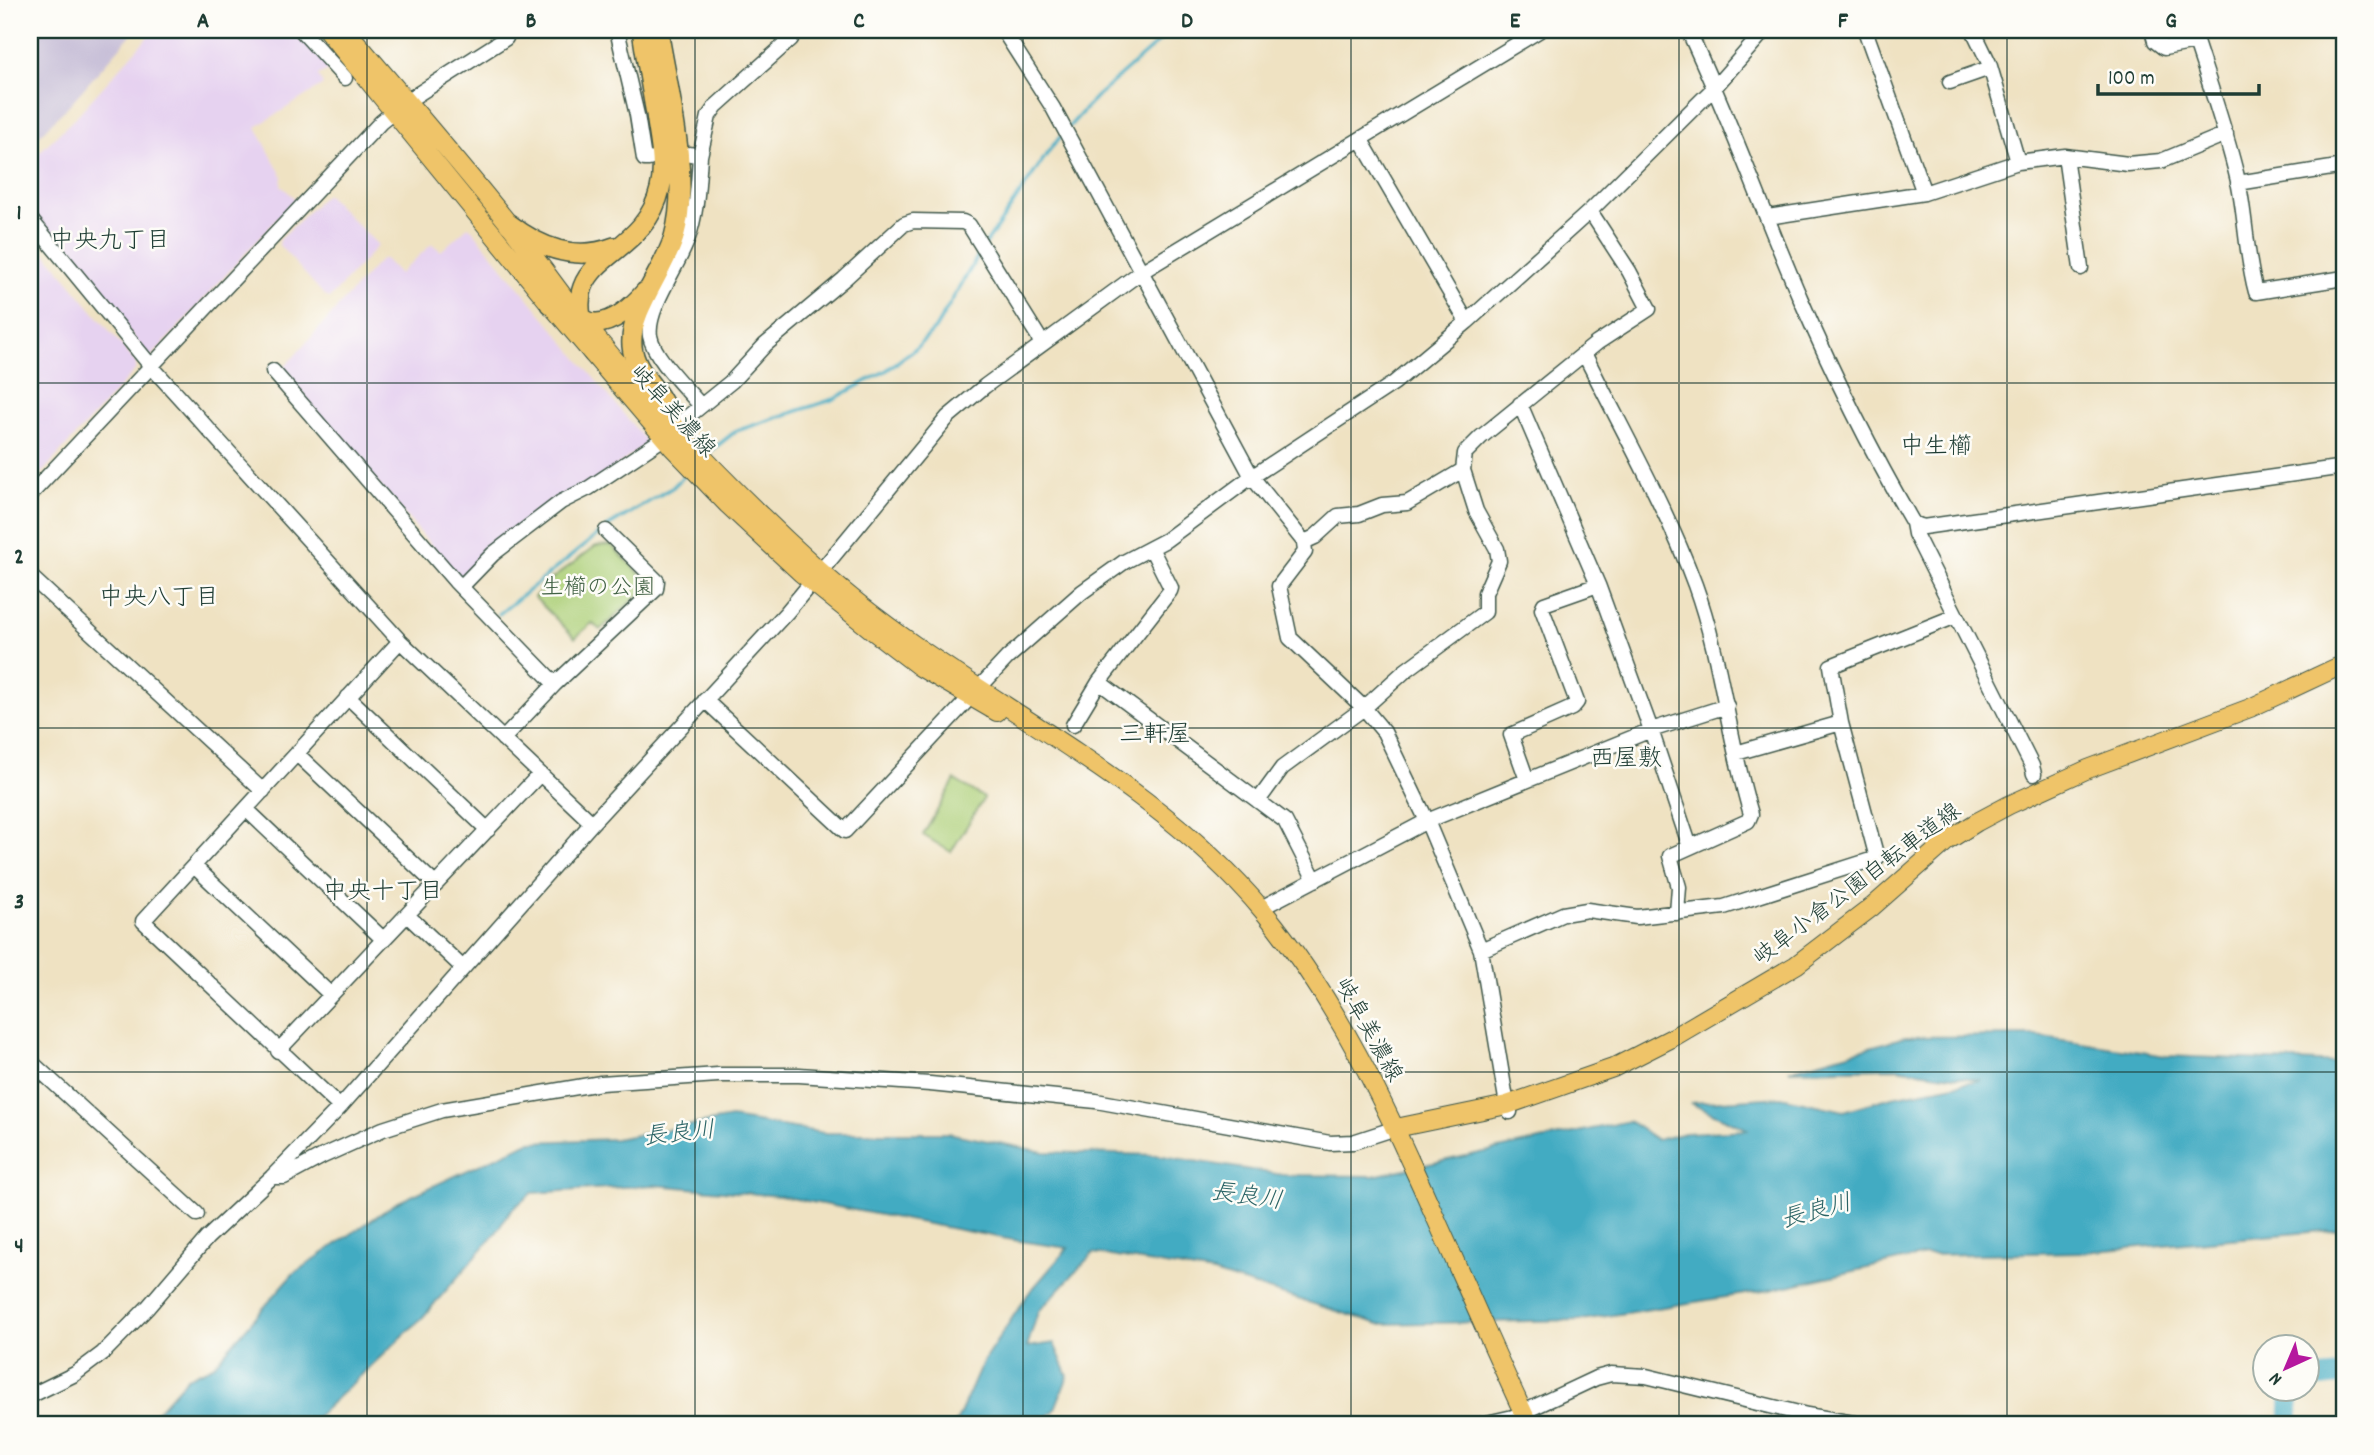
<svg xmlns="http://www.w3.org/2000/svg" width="2374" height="1455" font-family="Dekko,'Klee One',sans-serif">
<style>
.built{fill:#e6d2f0}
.industrial{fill:#c8bfd8}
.green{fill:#accf77;stroke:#668656;stroke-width:2}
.water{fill:#42abc2;stroke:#30747b;stroke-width:2}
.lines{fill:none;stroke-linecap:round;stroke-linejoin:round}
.stream{stroke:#42abc2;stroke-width:3.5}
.river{stroke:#42abc2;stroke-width:19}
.minor-casing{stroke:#3e5649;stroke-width:17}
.major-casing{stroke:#3e5649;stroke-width:20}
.highway-casing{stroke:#3e5649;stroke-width:22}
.minor{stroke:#fff;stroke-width:14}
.major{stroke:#efc469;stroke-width:18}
.highway{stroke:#efc469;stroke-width:19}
.grid{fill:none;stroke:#1f3d34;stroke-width:2;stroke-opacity:0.55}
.labels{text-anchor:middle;stroke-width:5;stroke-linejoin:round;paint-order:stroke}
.street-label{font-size:23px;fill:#1f3d34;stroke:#fdfcf7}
.park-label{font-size:23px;fill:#426245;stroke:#fdfcf7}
.neighbourhood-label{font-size:24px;fill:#1f3d34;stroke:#fdfcf7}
.water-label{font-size:24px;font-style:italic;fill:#2b6466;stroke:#fdfcf7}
.neatline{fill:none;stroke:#1f3d34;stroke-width:2.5}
.grid-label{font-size:23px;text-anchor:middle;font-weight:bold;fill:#1f3d34}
</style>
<rect width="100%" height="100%" fill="#fdfcf7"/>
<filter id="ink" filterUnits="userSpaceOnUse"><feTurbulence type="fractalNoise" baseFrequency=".0143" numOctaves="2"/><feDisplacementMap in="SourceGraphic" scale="14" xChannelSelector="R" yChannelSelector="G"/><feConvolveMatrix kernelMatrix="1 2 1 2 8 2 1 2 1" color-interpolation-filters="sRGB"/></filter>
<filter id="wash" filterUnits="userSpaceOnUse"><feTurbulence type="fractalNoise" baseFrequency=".00686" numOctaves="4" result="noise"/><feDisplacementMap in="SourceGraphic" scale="28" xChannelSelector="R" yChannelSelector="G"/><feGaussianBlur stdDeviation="1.57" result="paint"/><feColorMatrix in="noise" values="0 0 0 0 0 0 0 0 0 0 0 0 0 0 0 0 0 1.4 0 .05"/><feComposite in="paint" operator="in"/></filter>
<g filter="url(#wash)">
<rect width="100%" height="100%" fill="#efe2c2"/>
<path class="built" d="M154,30h141l36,39 -13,6 5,10 -67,42 26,49 -1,9 14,14 -145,159 -120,-150v-47l44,-42z
M326,194l52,51 -48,53 -4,-1 -47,-52 1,-5z
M469,226l176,214v5l-181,132 -7,-2 -174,-201 -1,-4 99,-111h4l14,15 33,-30 9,7z
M30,234l106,129v6l-106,117z"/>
<path class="industrial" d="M30,30h105l-65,74 -40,41z"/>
<path class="green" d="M611,545l34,34v10l-45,41 -8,-7 -17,15 -41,-41 19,-19 43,-32z
M955,780l29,18 -33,54 -28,-17z"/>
<path class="water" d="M2037,1036l129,20 178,7v166l-260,23 -159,3 -155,35 -188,30 -203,4 -166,-51 -120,-20 -55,59 -11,35 27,-4 14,33 -14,35 -18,14h-81l28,-63 45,-68 40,-46 -55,-8 -233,-44 -126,-11 -122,8 -22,18 -14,22 -74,85 -114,107h-163l42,-47 26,-12 80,-92 103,-71 133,-61 86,-3 116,-21 94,15h123l96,19 112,3 127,20 90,1 256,-55 28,19 28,-7 64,-3 -59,-27 91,-6 63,14 48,-14 89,-17 -85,-12 -107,2 116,-33z"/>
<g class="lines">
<path class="stream" d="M1068,128l28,-31 76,-67
M985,245l66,-97 12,-14
M708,453l28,-22 98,-32 53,-29 29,-22 19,-19 46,-78
M607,527l66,-40 14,-14
M499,614l102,-82"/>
<path class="river" d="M2308,1379l36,-4
M2289,1425l1,-37"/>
</g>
</g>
<g filter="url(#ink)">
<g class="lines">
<g class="minor-casing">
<path id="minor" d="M301,30l44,48
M617,30l20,85 7,44h5
M1003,30l50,78 199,369 52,65 1,10 -26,34 11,52 74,70 20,24 43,89 54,129 26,155 3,7
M1688,30c42,88 74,180 113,270 33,76 70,151 112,223l2,11 117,232 2,8
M1865,30l59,163
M1973,30l16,33 29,99
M2152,30l3,11 9,7 32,-6c15,46 31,92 42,139 8,37 8,75 18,111l88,-14
M1950,82l40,-14
M1361,140l106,182
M690,154l10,2c-2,30 -3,57 -13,85 -10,27 -41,69 -37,95 4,22 37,53 51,70
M700,156l9,-40 7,-10 75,-67 4,-9
M2065,156l16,112
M2238,183l106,-17
M1768,217l156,-24 94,-31 47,-6 63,8 33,-3 65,-27
M30,219l121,147 249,275 192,182
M1584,353c38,77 81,151 111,232 27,74 33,154 56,229l-3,7 -78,35 9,31 -2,26
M273,371l182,210 100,103
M1520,404l78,181 53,145 39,117
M675,427l57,-46 33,-36 79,-66 60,-55 9,-3 50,1 6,3 69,111 3,9
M30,495l351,-373 26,-21 99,-63 -4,-8
M1913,523l10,4c140,-20 281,-40 421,-60
M1304,542l11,-5 23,-21 21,-2 23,-9 25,-2 56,-33
M30,576l233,215
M461,587l32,-33 68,-52 28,-14 75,-50
M1099,682l186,139 30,59
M348,697l140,133
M705,700l140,131 162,-173 75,-66 42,-30 42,-22 81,-60 147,-97 73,-61 123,-111 125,-124 50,-57
M1073,725l26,-43 71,-91 1,-3 -20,-40
M503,739l52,-55 101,-95 1,-8 -51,-50
M1736,753l105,-30
M297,754l139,131
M1527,780l-16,-45 61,-27 5,-6 -35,-93 2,-5 54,-19
M1258,801l24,-33 82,-60 41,-37 80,-59v-19l14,-32 -2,-12 -21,-38 -13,-41 2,-17 16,-16 116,-94 52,-34 -20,-38 -39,-60
M246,809l138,131
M194,866l137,129
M1261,908l166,-87 224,-91 76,-24
M407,915l56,53
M1481,950l82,-36 24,-4 50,7 87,-10 153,-49 -36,-135 -10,-57 125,-50
M278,1051l262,-277
M30,1061l167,153
M340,1107l-197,-186 257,-280
M272,1177l68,-70 252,-284 195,-211 161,-195 37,-31 156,-114 399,-242
M30,1396l45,-22 28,-21 45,-46 59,-69 65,-61h12l39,-21 60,-27 59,-19 159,-27 117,-8h81l131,9 166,17 234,42 23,-1 43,-14
M1478,1425l35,-8 83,-39 15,-4 35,2 161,39 58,10"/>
</g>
<g class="major-casing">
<path id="major" d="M327,30l223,274 122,143 56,58 73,68 72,58 47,36 77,45
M346,30c55,64 110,128 162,193 24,30 45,60 68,90 74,92 157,179 244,258 139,125 323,195 444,341 74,90 122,194 169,300 32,71 63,143 96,213
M1396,1128l111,-23 106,-37 59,-30 124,-73 76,-58 75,-66 30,-19 32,-17 79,-36 162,-61 94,-44"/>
</g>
<g class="highway-casing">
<path id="highway" d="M658,30c10,60 33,148 16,207 -10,34 -45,74 -42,109 2,23 20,37 30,55 4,7 6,14 9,20
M509,224c31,24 66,38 105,23
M550,304c8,5 15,8 25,11 7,2 12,8 20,8 18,1 39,-18 50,-31
M593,353c-48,-103 49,-86 67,-164 6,-25 -1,-51 -4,-75 -5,-28 -10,-56 -14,-84"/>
</g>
<use href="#minor" class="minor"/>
<use href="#major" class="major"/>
<use href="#highway" class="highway"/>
</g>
</g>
<path class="grid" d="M367,30v1395M695,30v1395M1023,30v1395M1351,30v1395M1679,30v1395M2007,30v1395M30,383h2314M30,728h2314M30,1072h2314"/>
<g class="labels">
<g class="street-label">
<text transform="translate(674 410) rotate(48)" y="8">岐阜美濃線</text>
<text transform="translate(1856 883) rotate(-37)" y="8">岐阜小倉公園自転車道線</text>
<text transform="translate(1370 1029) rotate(61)" y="8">岐阜美濃線</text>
</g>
<g class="park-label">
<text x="598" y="594">生櫛の公園</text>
</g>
<g class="neighbourhood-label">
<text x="110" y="247">中央九丁目</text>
<text x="1936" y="453">中生櫛</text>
<text x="159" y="604">中央八丁目</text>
<text x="1155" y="741">三軒屋</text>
<text x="1626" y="765">西屋敷</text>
<text x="383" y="898">中央十丁目</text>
</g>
<g class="water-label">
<text transform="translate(679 1132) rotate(-6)" y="8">長良川</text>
<text transform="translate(1247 1195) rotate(8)" y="8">長良川</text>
<text transform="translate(1816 1210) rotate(-15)" y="8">長良川</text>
</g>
</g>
<rect width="2374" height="1455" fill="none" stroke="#fdfcf7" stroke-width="77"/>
<g transform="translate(2286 1368) rotate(224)"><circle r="33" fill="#fdfcf7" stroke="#a4b0a9" stroke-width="2"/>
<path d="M0-5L12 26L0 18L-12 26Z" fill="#b5179e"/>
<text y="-10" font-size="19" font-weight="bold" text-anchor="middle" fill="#1f3d34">N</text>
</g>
<path d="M2098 84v10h161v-10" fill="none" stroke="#1f3d34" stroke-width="3.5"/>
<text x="2108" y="84" font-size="21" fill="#1f3d34" stroke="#fdfcf7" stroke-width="5" paint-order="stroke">100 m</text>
<rect x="38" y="38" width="2298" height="1378" class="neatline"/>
<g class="grid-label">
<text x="203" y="27">A</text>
<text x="531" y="27">B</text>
<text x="859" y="27">C</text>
<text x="1187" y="27">D</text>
<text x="1515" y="27">E</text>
<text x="1843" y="27">F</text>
<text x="2171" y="27">G</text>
<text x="19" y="219">1</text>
<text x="19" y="563">2</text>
<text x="19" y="908">3</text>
<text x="19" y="1252">4</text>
</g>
</svg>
